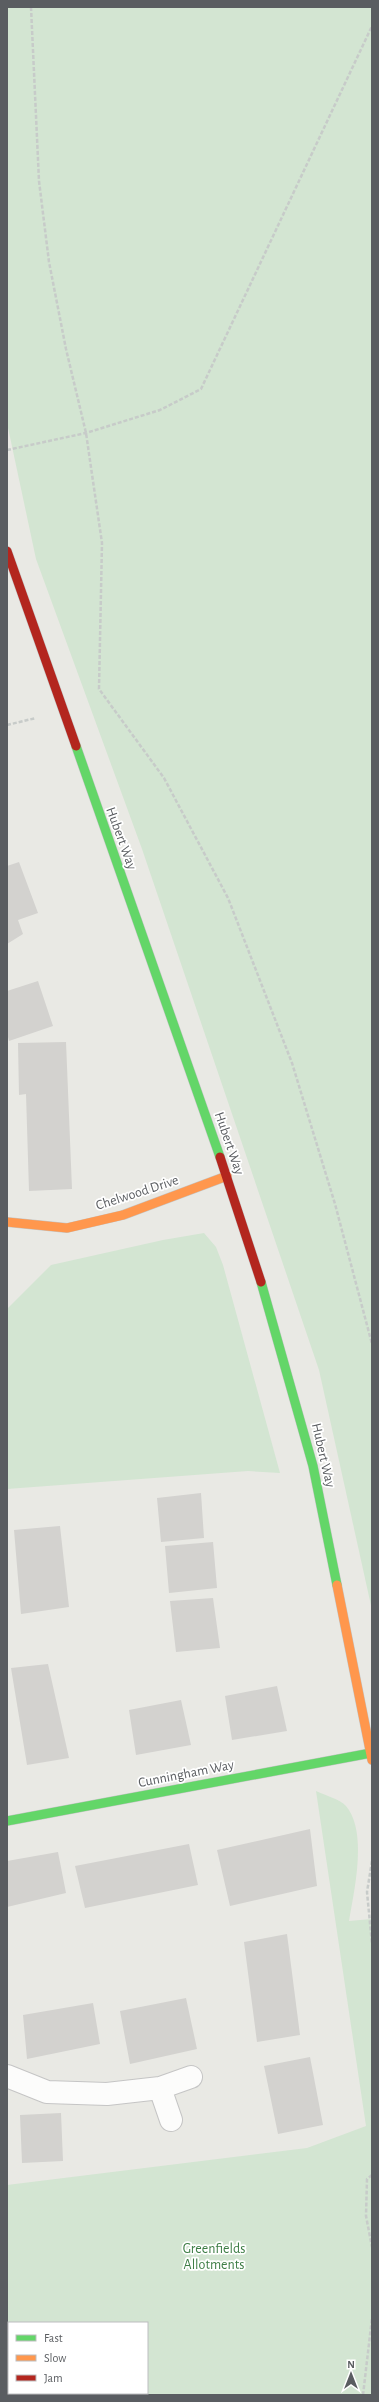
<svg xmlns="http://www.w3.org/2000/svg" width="379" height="2402" font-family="'Alegreya Sans',sans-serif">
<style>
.green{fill:#d3e5d2;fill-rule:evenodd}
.building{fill:#d3d2cf}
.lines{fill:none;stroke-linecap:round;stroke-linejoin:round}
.street-casing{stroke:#c5c5c5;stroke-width:24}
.fast-casing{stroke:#c4c5c5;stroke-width:10}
.slow-casing{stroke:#c4c5c5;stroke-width:10}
.jam-casing{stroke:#c4c5c5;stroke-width:10}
.path{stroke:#c7cbc9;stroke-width:2.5;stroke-dasharray:4 2;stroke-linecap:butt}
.street{stroke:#fcfcfb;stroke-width:22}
.fast{stroke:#63d668;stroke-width:9}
.slow{stroke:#ff974d;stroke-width:9}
.jam{stroke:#b3261e;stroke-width:9}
.labels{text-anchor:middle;stroke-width:3.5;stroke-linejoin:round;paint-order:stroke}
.street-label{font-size:14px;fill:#5a5d61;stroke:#fff}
.park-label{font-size:14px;fill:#3d7d45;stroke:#fff}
</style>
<rect width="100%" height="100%" fill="#e9e9e4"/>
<path class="green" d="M7,7h365v1603l-53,-240 -177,-521 -106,-290 -29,-136z
M204,1233l12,14 7,18 57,208 -32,-2 -241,18v-180l44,-44 112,-25z
M316,1791c8,4 24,8 30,15 22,26 8,85 3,115l23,-2v476h-365v-210l300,-37 59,-22zM9,2323h138v70h-138z"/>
<path class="building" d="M19,862l19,51 -20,7 5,14 -16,10v-78z
M38,981l15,45 -44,15 -2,-8v-42z
M66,1042l6,147 -43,2 -3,-97 -7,1 -1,-52z
M201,1493l3,45 -43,4 -4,-44z
M60,1526l9,81 -48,7 -7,-84z
M213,1542l4,46 -48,5 -4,-47z
M213,1598l7,50 -44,4 -6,-51z
M48,1664l21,94 -42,7 -16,-97z
M277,1686l10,45 -55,9 -7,-44z
M181,1700l10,45 -55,10 -7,-45z
M310,1829l7,57 -87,20 -13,-56z
M189,1844l9,41 -113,23 -10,-42z
M58,1852l8,41 -59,14v-46z
M287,1934l13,101 -43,7 -13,-100z
M186,1998l11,51 -67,15 -10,-53z
M93,2003l7,41 -73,15 -4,-44z
M310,2057l13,68 -45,9 -14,-68z
M61,2113l2,48 -41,2 -2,-48z"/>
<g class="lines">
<g class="street-casing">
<path id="street" d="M7,2076l40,16 60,2 53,-6 31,-11
M160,2088l11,32"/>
</g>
<g class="fast-casing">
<path id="fast" d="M76,746l144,411
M261,1282l52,184 24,119
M7,1821l364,-68"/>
</g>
<g class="slow-casing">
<path id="slow" d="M7,1222l60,6 56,-13 104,-39
M337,1585l35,175"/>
</g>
<g class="jam-casing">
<path id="jam" d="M7,551l69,195
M220,1157l41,125"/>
</g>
<path class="path" d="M31,7l8,174 10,81 17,87 20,84 16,110 -3,146 65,89 64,120 64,165 43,141 37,140
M7,450l79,-17 74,-23 41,-21 171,-363
M7,725l29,-7
M372,1861l-5,31 5,52
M372,2175l-5,4 -1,37 6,31
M363,2395l9,-77"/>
<use href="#street" class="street"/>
<use href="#fast" class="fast"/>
<use href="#slow" class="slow"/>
<use href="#jam" class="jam"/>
</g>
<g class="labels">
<g class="street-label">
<text transform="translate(122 838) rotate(70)" y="5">Hubert Way</text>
<text transform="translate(230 1143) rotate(71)" y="5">Hubert Way</text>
<text transform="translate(137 1192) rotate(-18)" y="5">Chelwood Drive</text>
<text transform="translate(324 1455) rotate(77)" y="5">Hubert Way</text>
<text transform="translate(186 1773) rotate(-11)" y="5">Cunningham Way</text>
</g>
<g class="park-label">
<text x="214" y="2253">Greenfields<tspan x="214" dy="16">Allotments</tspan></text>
</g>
</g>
<rect width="379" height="2402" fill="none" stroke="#5a5d61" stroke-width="16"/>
<rect x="8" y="2322" width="140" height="72" fill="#ffffff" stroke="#bdbec0"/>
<rect x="16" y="2335" width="20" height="6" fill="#63d668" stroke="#bdbec0"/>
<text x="44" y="2342" font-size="12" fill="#5a5d61">Fast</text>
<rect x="16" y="2355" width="20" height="6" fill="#ff974d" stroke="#bdbec0"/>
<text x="44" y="2362" font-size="12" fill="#5a5d61">Slow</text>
<rect x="16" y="2375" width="20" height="6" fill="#b3261e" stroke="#bdbec0"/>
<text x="44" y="2382" font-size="12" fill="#5a5d61">Jam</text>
<g transform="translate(351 2374)" stroke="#ffffff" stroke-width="3" paint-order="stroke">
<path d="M0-3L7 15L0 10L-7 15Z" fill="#5a5d61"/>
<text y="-6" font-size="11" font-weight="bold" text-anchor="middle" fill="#5a5d61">N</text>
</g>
</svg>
